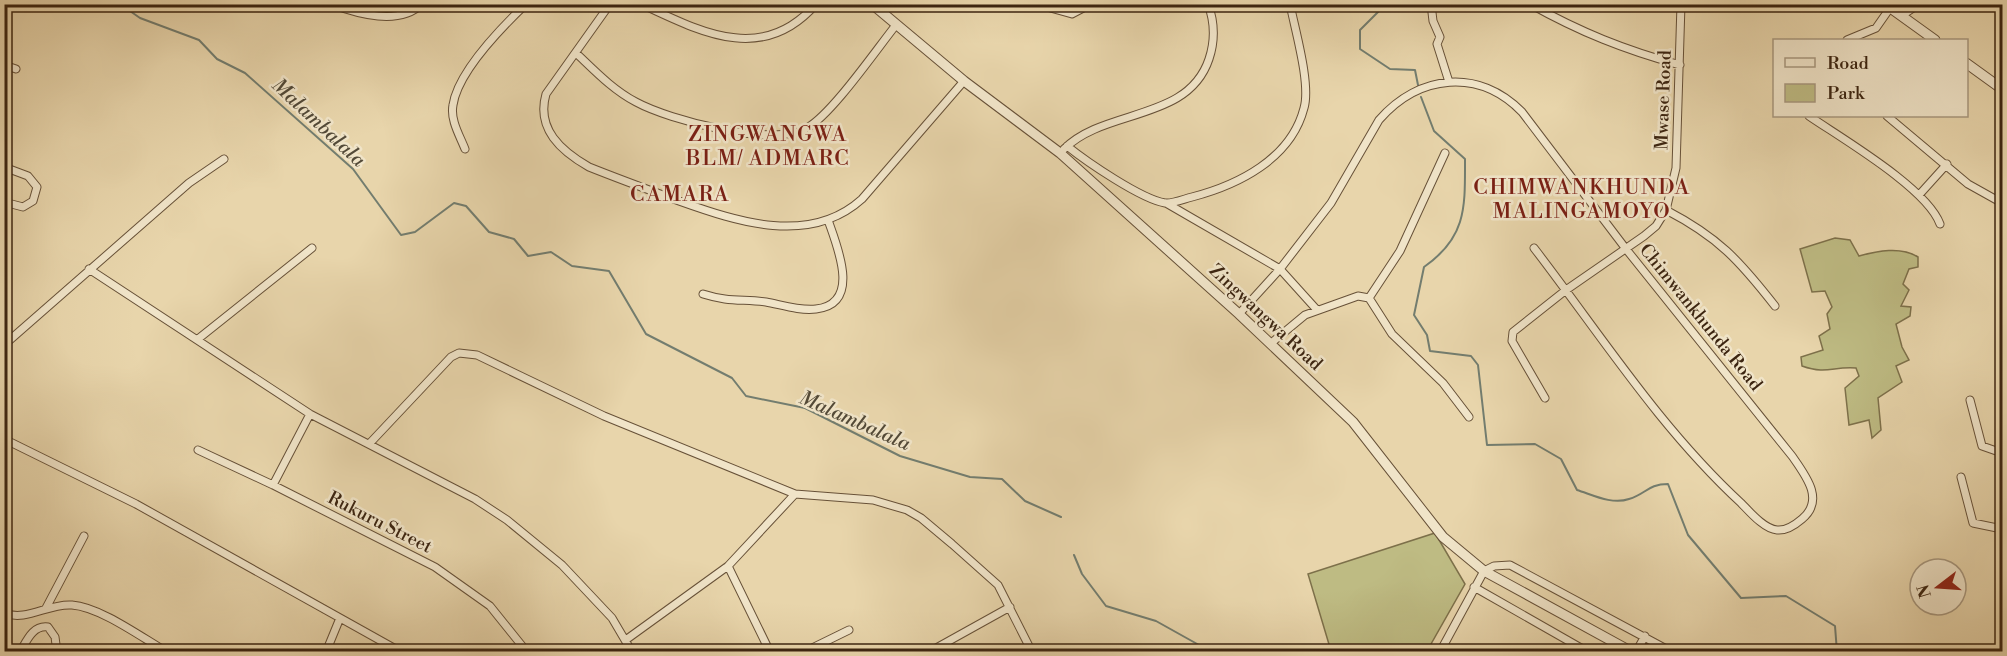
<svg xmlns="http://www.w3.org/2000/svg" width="2007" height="656" font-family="'Libre Bodoni',serif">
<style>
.green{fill:#bebb83;stroke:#7d704a;stroke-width:1.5}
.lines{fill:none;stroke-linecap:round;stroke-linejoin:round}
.stream{stroke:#737d6f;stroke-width:2}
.minor-casing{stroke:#675138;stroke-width:9}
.tertiary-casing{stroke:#675138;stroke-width:11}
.minor{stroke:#f0e4c8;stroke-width:7}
.tertiary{stroke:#f0e4c8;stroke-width:9}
.labels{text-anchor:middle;stroke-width:5;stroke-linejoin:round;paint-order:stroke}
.street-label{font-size:18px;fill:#3c2511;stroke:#f0e4c8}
.water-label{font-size:20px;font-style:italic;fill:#534a38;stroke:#f0e4c8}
.quarter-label{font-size:21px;letter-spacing:1.5px;fill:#7a1f14;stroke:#f0e4c8}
</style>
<rect width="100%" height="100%" fill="#e8d5ab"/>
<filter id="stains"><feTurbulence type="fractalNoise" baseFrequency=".00333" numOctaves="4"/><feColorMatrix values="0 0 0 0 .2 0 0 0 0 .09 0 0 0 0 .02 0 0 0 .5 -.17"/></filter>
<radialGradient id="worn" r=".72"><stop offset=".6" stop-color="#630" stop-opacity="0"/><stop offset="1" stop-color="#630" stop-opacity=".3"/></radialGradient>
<path class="green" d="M1835,238l15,2 9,16c18,-5 42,-10 59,1v10l-9,2 -6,15 6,6 -8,16 10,1 -1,9 -14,8 6,23 7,13 -13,6 6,16 -24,16 3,32 -9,8 -3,-18 -20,5 -4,-37 14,-12 -3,-8c-23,-2 -29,7 -54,-2l-1,-9 22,-7 -4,-14 11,-7 -3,-15 5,-7 -7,-16 -13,1 -12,-43z
M1435,533l30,51 -38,67h-96l-23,-77z"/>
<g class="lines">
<path class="stream" d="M120,4l20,14 59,22 18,19 28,14 108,96 48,66 14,-3 39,-29 12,3 23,26 25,7 14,17 23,-4 21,14 37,5 37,63 86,44 14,18 59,12 95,48 70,21 32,2 23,22 36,16
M1386,4l-26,26v19l30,20 25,1 3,15
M1421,97l13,34 31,28c0,48 2,78 -41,108l-10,48 13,20 3,16 41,5 7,9 9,80 48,-1 26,15 16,31c16,5 35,15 52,9 17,-5 19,-15 39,-15l20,51 53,63 45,-2 49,30 2,26
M1074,555l8,19 24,32 50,15 43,24 4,7"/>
<g class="minor-casing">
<path id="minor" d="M331,4c27,10 68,22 91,0
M610,4l-64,90c-10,35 15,57 43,73 30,12 60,23 90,34 59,21 131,45 183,-2l102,-118
M641,4c60,28 122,61 175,0
M1036,4l36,10 19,-10
M1431,4l2,17 7,16 -3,7 12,38
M1530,4c50,28 95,46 150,61
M2001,4l1,1
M1901,16l18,-12
M1847,40l29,-12 14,-20
M576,53c19,18 37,37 60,49 33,18 138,46 171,26 25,-14 69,-78 89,-103
M4,65l12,4
M1809,116c32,22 118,72 131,108
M1887,116l81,68 34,19
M1067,146c20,16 74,53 98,57 7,1 19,-4 27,-6 46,-12 99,-38 112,-89 7,-24 -9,-78 -14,-104
M465,149c-5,-13 -15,-29 -12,-44 5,-34 49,-78 73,-101
M1064,149c41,-41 124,-27 145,-90 6,-18 6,-36 -1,-55
M4,167l24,9 9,11 -4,14 -10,6 -19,-5
M1919,195l28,-31
M1166,203l114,66 37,41
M1666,210c52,27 73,50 109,96
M89,269l221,145 165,85 32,21 55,45 50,53 20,34
M703,294c25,8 39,5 63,8 16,3 34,9 50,7 46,-5 21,-63 12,-89
M1369,298l31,-47 45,-98
M1239,314l41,-45 51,-66 48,-83c40,-46 100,-52 143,-8l104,137 166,207c14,20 33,44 10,63 -7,6 -16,12 -25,11 -13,-1 -28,-19 -36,-27 -82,-76 -140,-168 -207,-255
M198,339l114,-91
M1270,344l35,-29 53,-19 11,2 23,36 51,49 26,34
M4,345l185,-162 35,-24
M1545,398l-33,-57 1,-9 53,-42 78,-54 12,-10 10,-16 10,-42 5,-164
M1970,400l12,46 20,7
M4,439l132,65 265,148
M370,443l81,-86 8,-4 18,2 127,61 191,78 78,6 34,10 14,8 31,26 46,41 34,67
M198,450l75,35 162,82 55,39 37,46
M1961,477l12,46 29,6
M273,485l37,-71
M728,566l42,86
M1474,587l114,65
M46,608l38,-72
M4,613c23,9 44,-10 68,-8 28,2 69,32 95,47
M627,639l101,-73 67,-72
M20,652c7,-12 13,-27 28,-25l7,10 2,15
M326,652l14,-34
M804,652l45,-22
M929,652l81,-45
M1440,652l44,-81 10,-5 16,-1 162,87
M1636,652l9,-16"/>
</g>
<g class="tertiary-casing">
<path id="tertiary" d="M872,4l92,77 96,72 179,161 114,108 90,115 41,34 148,81
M1885,4l50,36
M1966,63l36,26"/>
</g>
<use href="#minor" class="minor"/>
<use href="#tertiary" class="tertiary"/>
</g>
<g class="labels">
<g class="street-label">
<text transform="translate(1663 100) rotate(-88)" y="6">Mwase Road</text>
<text transform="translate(1266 317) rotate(43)" y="6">Zingwangwa Road</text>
<text transform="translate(1701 317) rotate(51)" y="6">Chimwankhunda Road</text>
<text transform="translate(380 522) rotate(27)" y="6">Rukuru Street</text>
</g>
<g class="water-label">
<text transform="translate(319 122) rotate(43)" y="7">Malambalala</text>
<text transform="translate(855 420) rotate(24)" y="7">Malambalala</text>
</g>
<g class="quarter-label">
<text x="768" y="141">ZINGWANGWA<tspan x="768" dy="24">BLM/ ADMARC</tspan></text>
<text x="1582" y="194">CHIMWANKHUNDA<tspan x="1582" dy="24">MALINGAMOYO</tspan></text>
<text x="680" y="201">CAMARA</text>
</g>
</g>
<rect width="2007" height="656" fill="none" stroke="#e8d5ab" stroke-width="24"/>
<rect x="6" y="6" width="1995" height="644" fill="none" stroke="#3c2511" stroke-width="3"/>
<rect x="12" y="12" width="1983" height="632" fill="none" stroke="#3c2511" stroke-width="1.5"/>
<rect x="1773" y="39" width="195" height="78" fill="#f0e4c8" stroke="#a8987f" stroke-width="1.5"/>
<rect x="1785" y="58" width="30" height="9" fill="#f0e4c8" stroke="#a8987f" stroke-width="1.5"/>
<text x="1827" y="69" font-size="18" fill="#3c2511">Road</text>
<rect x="1785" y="84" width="30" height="18" fill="#bebb83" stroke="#a8987f" stroke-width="1.5"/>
<text x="1827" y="99" font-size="18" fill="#3c2511">Park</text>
<g transform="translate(1938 587) rotate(253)"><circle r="28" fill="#f0e4c8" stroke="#a8987f" stroke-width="1.5"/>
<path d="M0-4.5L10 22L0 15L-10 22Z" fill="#8f2418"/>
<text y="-9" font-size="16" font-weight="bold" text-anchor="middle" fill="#3c2511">N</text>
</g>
<rect width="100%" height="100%" filter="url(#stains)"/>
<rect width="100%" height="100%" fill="url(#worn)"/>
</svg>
